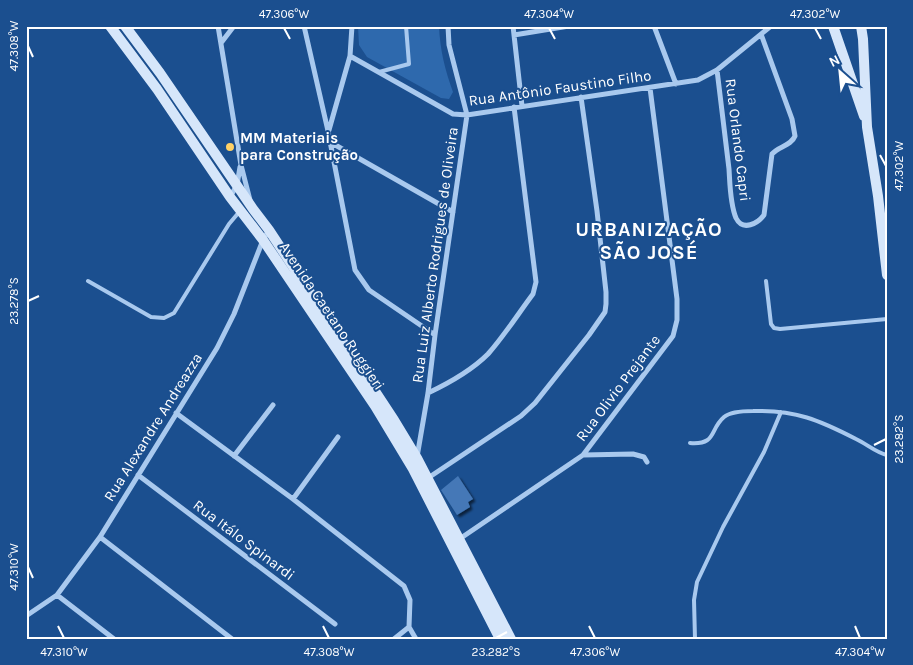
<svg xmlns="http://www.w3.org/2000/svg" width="913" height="665" font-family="Karla,sans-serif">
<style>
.green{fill:#2e69ad}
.building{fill:#4478b7;filter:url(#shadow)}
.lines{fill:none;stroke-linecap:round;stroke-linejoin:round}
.lane{stroke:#a9c9ee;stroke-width:4}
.street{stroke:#a9c9ee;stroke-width:5}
.secondary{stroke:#d6e6fa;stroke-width:10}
.ticks{fill:none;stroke:#fff;stroke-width:2}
.poi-dot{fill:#ffd166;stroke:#1b4f8f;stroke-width:2}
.labels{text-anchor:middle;stroke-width:4;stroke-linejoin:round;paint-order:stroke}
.street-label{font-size:15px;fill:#fff;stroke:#1b4f8f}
.poi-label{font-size:15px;font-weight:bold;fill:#fff;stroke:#1b4f8f;text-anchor:start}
.district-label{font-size:20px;font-weight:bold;letter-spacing:1px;fill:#fff;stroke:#1b4f8f}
.neatline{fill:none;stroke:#fff;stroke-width:2}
.ticks-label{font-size:12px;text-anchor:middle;fill:#fff}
</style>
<defs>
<filter id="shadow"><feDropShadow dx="2.5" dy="2.5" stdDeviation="1" flood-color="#0009"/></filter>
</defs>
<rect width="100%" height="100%" fill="#1b4f8f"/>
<path class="green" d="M358,26h81c1,24 6,44 14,66l-4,7 -8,-1 -74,-41 -8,-12z"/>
<path class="building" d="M458,476l15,23 -5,3 2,5 -13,8 -16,-25z"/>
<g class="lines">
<path class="lane" d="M379,72l30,-8 -3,-38
M88,281l63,36 13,1 10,-5 55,-89 11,-13
M766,281l5,43 3,4 6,1 107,-10
M690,443c27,2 19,-13 34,-26 6,-5 21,-6 29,-6 43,-1 66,9 103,28 11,5 19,13 31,16
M695,639l-1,-39 3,-18 26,-55 41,-75 17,-40"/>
<path class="street" d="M218,26l23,139 9,35
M304,26l24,105 27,139 14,20 66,45
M513,26l9,80
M654,26l22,58
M514,35l55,-9
M221,43l13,-17
M350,56l103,58 14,1 231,-35 19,-10 54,-44
M717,70c4,33 8,66 12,99 1,15 1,35 7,49 7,14 22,5 28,-3l8,-61c7,-8 19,-8 23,-18l-3,-17 -31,-85
M329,130l21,-74 2,-30
M330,142l123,70
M230,197l7,-12 3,-18
M428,393c19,-9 45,-24 60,-39 16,-18 30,-40 45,-60l3,-12 -22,-175
M176,413l117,86 111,87 6,14 -1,27 -15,12
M583,455l50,-1 11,3 3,5
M234,456l39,-51
M417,457l11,-64 7,-58 32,-220 -18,-70 -1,-19
M138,475l197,149
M428,478l93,-62 14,-13 54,-68 16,-23 1,-8v-12l-9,-81 -16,-114
M293,499l45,-62
M100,537l132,102
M458,540l125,-85 90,-119 4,-16v-21l-27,-211
M57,595l57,44
M26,616l31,-21 43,-58 117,-189 17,-34 29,-74 6,-10
M409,627l7,12"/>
<path class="secondary" d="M110,26l47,63 73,108 33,43 112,166 38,63 87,170
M125,26l35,47 93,136 16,21 125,190 23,38 94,181
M833,26l31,90
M861,26l2,13 4,88 11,69 9,79"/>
</g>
<path class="ticks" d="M284,28l6,11M549,28l6,11M815,28l6,11M28,46l5,11M880,155l6,11M28,301l11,-5M874,445l12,-6M28,567l5,11M58,626l6,12M323,626l6,12M589,626l6,12M855,626l5,12M496,638l11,-6"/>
<circle class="poi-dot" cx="230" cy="147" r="5"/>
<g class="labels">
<g class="street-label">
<text transform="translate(560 88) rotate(-8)" y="5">Rua Antônio Faustino Filho</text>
<text transform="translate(738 140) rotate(83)" y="5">Rua Orlando Capri</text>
<text transform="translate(435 255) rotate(-82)" y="5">Rua Luiz Alberto Rodrigues de Oliveira</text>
<text transform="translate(332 316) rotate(56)" y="5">Avenida Caetano Ruggieri</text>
<text transform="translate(618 388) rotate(-53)" y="5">Rua Olivio Prejante</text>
<text transform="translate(153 427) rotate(-58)" y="5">Rua Alexandre Andreazza</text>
<text transform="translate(244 540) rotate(37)" y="5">Rua Itálo Spinardi</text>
</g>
<g class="poi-label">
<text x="240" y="143">MM Materiais<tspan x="240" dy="17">para Construção</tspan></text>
</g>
<g class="district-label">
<text x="649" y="236">URBANIZAÇÃO<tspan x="649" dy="23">SÃO JOSÉ</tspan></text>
</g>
</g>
<rect width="913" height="665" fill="none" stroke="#1b4f8f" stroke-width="55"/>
<g transform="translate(840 72) rotate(333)" stroke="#1b4f8f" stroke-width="4" paint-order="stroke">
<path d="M0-4L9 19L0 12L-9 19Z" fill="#ffffff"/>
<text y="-8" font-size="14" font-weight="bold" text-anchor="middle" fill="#ffffff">N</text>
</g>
<rect x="28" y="28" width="858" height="610" class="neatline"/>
<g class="ticks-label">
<text x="284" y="18">47.306°W</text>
<text x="549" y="18">47.304°W</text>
<text x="815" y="18">47.302°W</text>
<text transform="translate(14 46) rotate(-90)" y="4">47.308°W</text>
<text transform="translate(899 166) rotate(-90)" y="4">47.302°W</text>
<text transform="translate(14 301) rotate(-90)" y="4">23.278°S</text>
<text transform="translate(899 439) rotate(-90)" y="4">23.282°S</text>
<text transform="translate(14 567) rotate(-90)" y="4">47.310°W</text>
<text x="64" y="656">47.310°W</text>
<text x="329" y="656">47.308°W</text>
<text x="496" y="656">23.282°S</text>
<text x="595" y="656">47.306°W</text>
<text x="860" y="656">47.304°W</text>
</g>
</svg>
